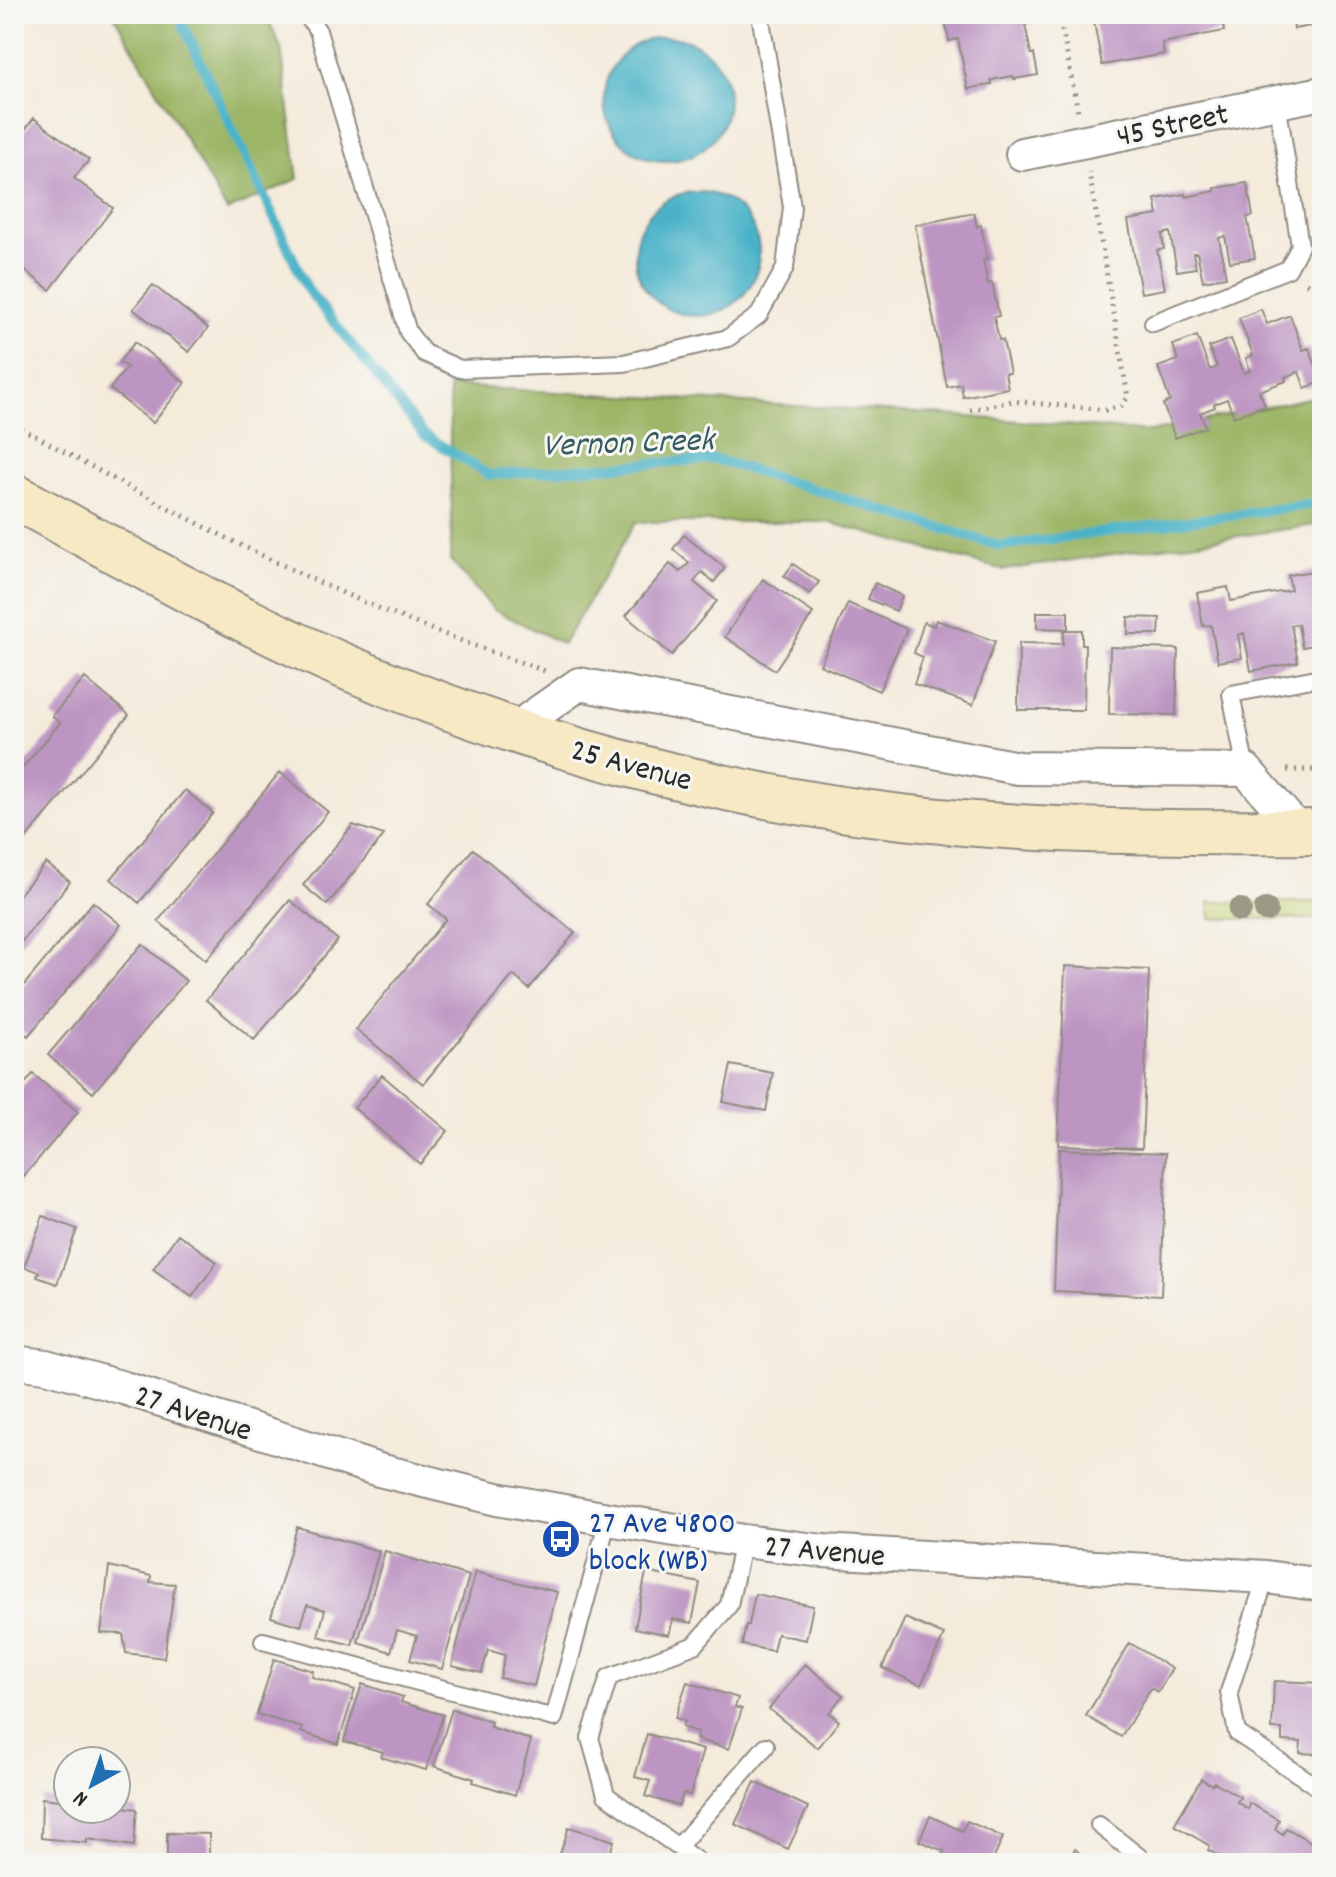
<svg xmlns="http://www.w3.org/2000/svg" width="1336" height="1877" font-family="Dekko,sans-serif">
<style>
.green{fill:#c6d375;stroke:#787f50;stroke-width:2}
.forest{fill:#9cb566;stroke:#647048;stroke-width:2}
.water{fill:#49b2c8;stroke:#3a6e7a;stroke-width:2}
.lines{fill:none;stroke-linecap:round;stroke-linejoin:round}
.stream{stroke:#49b2c8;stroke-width:10}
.building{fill:#bd95c2}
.service-casing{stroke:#908b83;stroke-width:20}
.minor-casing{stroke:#908b83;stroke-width:36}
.secondary-casing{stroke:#908b83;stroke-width:48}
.path{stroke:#908b83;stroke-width:5;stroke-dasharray:2 6;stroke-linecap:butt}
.service{stroke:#fff;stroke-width:16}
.minor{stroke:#fff;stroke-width:32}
.secondary{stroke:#f6e9c3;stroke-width:44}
.tree{fill:#9b9885}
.labels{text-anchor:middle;stroke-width:6;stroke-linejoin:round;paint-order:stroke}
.street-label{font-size:32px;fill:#2b2b2b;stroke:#f6f6f2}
.transit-label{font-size:32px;fill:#164399;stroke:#f6f6f2;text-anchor:start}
.water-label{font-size:34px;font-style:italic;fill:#365a62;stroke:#f6f6f2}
</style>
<rect width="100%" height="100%" fill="#f6f6f2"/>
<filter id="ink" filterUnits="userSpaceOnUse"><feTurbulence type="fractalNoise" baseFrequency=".0125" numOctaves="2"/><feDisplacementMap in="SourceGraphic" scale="16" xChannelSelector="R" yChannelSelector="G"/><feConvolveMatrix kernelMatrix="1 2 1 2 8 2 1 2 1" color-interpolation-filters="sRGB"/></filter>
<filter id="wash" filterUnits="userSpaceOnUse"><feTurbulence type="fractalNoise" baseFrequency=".006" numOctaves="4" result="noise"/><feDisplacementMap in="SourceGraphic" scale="32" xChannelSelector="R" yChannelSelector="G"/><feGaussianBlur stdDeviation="1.8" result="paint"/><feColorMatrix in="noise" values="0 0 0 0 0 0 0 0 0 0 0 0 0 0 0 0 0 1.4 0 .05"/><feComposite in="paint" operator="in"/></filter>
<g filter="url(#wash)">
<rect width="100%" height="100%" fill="#f4ebdb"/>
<path class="green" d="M1209,902h113v17h-111z"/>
<path class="forest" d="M113,14h153l15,34 17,131 -71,32z
M449,386l472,27 229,19 172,-37v129l-318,46 -177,-48h-191l-73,122 -69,-34 -44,-50 2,-39z"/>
<path class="water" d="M604 99a62 62 0 1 1 124 0a62 62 0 1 1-124 0Z
M635 254a62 62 0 1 1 124 0a62 62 0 1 1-124 0Z"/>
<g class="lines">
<path class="stream" d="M178,14l130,276 116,145 65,40 225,-16 286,87 322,-43"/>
</g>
<g id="blocks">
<path class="building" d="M947,14h90l2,8 -14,2 6,30h3l4,21 -24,4 -1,-3 -22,4 1,4 -24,5 -10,-50 -9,2 -5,-25z
M1138,14h83l3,17 -62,12 2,11 -62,11 -8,-43z
M1292,14h30v10l-28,5z
M34,118l55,42 -15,18 39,30 -63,82 -36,-28v-118z
M1247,183l6,33 -6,1 8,41 -25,4 -5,-26 -6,2 7,39 -23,4 -6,-28h-4l3,15 -19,3 -7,-39 -8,2 2,15 -7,1 8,39 -24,4 -13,-73 30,-5 -3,-16 30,-5 1,3 29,-6v-3z
M974,213l3,14 4,-2 6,34 -4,1 5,24 4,-1 7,33 -5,1 5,23h4l7,33h-5l3,15 -45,9 -2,-13 -14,3 -32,-162z
M153,285l55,43 -19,24 -56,-43z
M1261,309l6,15 23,-9 13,35 6,-2 13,34 -17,6 -6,-16 -14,5 1,4 -27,10 6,14 -31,12 -7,-18 -13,5 1,3 -15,6 6,14 -31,11 -12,-34 7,-3 -12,-34 20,-7 -5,-15 24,-9 13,34 7,-3 -8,-20 22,-8 13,34 6,-2 -4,-13 7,-3 -14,-37z
M135,342l50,41 -32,40 -43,-34 17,-22 -8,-5z
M684,535l41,33 -11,14 -12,-10 -8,10 23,19 -45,54 -46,-39 44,-52 10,8 9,-9 -16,-14z
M793,564l26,18 -9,12 -26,-18z
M1320,570l2,11v23l-4,1 4,19v20l-20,3 -4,-23 -7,1 7,37 -47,9 -7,-38 -6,2 4,23 -24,4 -7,-37 -8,1 -6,-33 31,-6 3,14 60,-11 -3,-15z
M763,579l50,34 -38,57 -50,-33z
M875,583l27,13 -6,15 -28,-12z
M848,603l59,26 -28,62 -59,-26z
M1037,612h31v17l-31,-1z
M1128,617l32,1 -1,16h-31z
M936,620l59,21 -22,64 -59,-21 9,-27 -9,-4 10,-31 10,4z
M1064,630h18v14h3l-1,66h-66l1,-67 44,1z
M1110,647l68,2 -2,66 -67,-1z
M85,678l44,37 -115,138v-75l46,-55 -8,-7z
M280,772l48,40 -122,148 -48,-39z
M185,790l28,23 -74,90 -28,-24z
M353,825l31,10 -57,70 -24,-20z
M473,849l102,84 -46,56 -16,-14 -90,109 -67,-55 90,-110 -18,-15z
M46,863l24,19 -56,69v-50z
M290,900l48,40 -84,100 -48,-40z
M93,902l28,23 -93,111 -14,-11v-28z
M142,944l44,37 -93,112 -45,-38z
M1065,966l84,4 -7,178 -84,-3z
M731,1065l42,8 -7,38 -43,-9z
M33,1074l45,38 -64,76v-92z
M382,1075l66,56 -28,33 -66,-56z
M1059,1149l107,4 -5,143 -107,-5z
M43,1216l34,13 -20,55 -20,-7 2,-5 -15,-5z
M178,1234l39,28 -25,35 -39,-28z
M297,1527l82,24 -27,94 -34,-9 7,-26 -18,-5 -6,21 -30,-9z
M385,1551l84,25 -27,93 -32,-9 7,-24 -20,-6 -6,22 -33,-10z
M109,1566l42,10 -1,6 25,2 -11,74 -38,-5 -3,-19 -22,-1z
M475,1572l82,20 -23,94 -34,-8 5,-23 -17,-5 -6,23 -30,-7z
M646,1572l54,11 -8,40 -19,-4 -4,16 -34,-7z
M755,1594l58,12 -7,34 -29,-6 -4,17 -31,-6 4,-20h3z
M905,1618l39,17 -23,50 -39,-17z
M1130,1643l42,26 -14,23 -7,-4 -30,49 -35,-21z
M274,1659l39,12 -1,6 43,13 -17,54 -37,-12 1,-4 -45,-14z
M805,1664l38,31 -14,18 10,8 -21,27 -49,-39z
M1274,1681l48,2v74h-5v-3l-17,-1 1,-11 -19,-1v-12h-10z
M687,1682l51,16 -3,9 7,2 -13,40 -33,-10 2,-7 -16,-5 2,-6 -9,-3z
M362,1684l41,13 -2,5 42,13 -17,55 -45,-13 2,-5 -39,-11z
M452,1709l39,13 -1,5 41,13 -16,55 -42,-13 1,-3 -40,-13z
M647,1734l56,16 -13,45 -7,-2 -4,13 -34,-10 5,-15 -15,-4z
M1201,1779l11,6 2,-3 26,15 -3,5 11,7 1,-6 30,17 -4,9 8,5 3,-6 30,17 -10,18h-75l-23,-13 2,-4 -36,-21z
M755,1782l53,25 -20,42 -53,-25z
M42,1798l26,3v8h48v-3l21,3 -3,37 -47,-7v4l-46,-5z
M930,1816l32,15 5,-10 36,16 -11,26h-53l5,-12 -25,-10z
M569,1827l45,14 -8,22h-49z
M167,1833l42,1v29h-42z
M1075,1849l16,14h-27z
M618,1856l22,6v1h-24z"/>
</g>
</g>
<g filter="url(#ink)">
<use href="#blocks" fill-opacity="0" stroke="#908b83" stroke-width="2"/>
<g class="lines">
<g class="service-casing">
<path id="service" d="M306,14l12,17 90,301 16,21 36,16 164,-6 104,-25 31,-23 26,-47 7,-61 -32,-193
M1153,323l135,-54 12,-23 -23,-144
M1246,770l-15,-76 91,-17
M1266,1577l-37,115 8,41 85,57
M263,1641l291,77 54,-199
M1099,1825l48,38
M678,1847l88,-101
M700,1863l-94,-68 -16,-57 19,-61 86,-32 34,-40 14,-64"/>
</g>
<g class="minor-casing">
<path id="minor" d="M1022,154l300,-61
M529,719l50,-35 439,84 228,2 54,62
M14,1362l32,4 78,22 255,82 118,29 111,20 135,22 80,10 443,26 56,8"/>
</g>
<g class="secondary-casing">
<path id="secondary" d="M14,496c107,58 213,119 325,168 176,76 372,131 563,153 140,16 280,16 420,15"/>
</g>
<path class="path" d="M1059,14l19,97
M1306,283l16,10
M970,410l42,-9 94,9 15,-4 7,-9 -39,-225
M14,424c130,72 261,144 399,198 44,18 88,33 132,49
M1287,770h35"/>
<use href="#service" class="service"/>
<use href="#minor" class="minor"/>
<use href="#secondary" class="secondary"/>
</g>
<g class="tree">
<circle cx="1240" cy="910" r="12"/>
<circle cx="1266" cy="910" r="12"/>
</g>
</g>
<defs>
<g id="bus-disc" transform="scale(2)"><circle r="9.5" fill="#1a4fb4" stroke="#f6f6f2"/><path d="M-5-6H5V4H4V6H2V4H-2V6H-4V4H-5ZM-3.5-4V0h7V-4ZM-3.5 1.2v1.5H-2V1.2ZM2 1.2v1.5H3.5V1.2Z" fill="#fff"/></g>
</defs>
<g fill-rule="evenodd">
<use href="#bus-disc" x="561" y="1539"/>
</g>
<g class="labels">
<g class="street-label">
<text transform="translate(1172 123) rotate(-12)" y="11">45 Street</text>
<text transform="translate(632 763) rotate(15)" y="11">25 Avenue</text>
<text transform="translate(194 1411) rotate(18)" y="11">27 Avenue</text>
<text transform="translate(825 1549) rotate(5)" y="11">27 Avenue</text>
</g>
<g class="transit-label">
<text x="589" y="1532">27 Ave 4800<tspan x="589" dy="37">block (WB)</tspan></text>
</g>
<g class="water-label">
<text transform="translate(628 440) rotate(-2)" y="12">Vernon Creek</text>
</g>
</g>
<rect width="1336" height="1877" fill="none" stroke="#f6f6f2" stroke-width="48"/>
<g transform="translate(92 1785) rotate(220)"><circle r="38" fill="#f6f6f2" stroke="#a5a5a2" stroke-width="2"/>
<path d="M0-6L14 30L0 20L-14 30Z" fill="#1f6fb2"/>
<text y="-12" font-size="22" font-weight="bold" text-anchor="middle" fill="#2b2b2b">N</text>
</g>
</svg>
